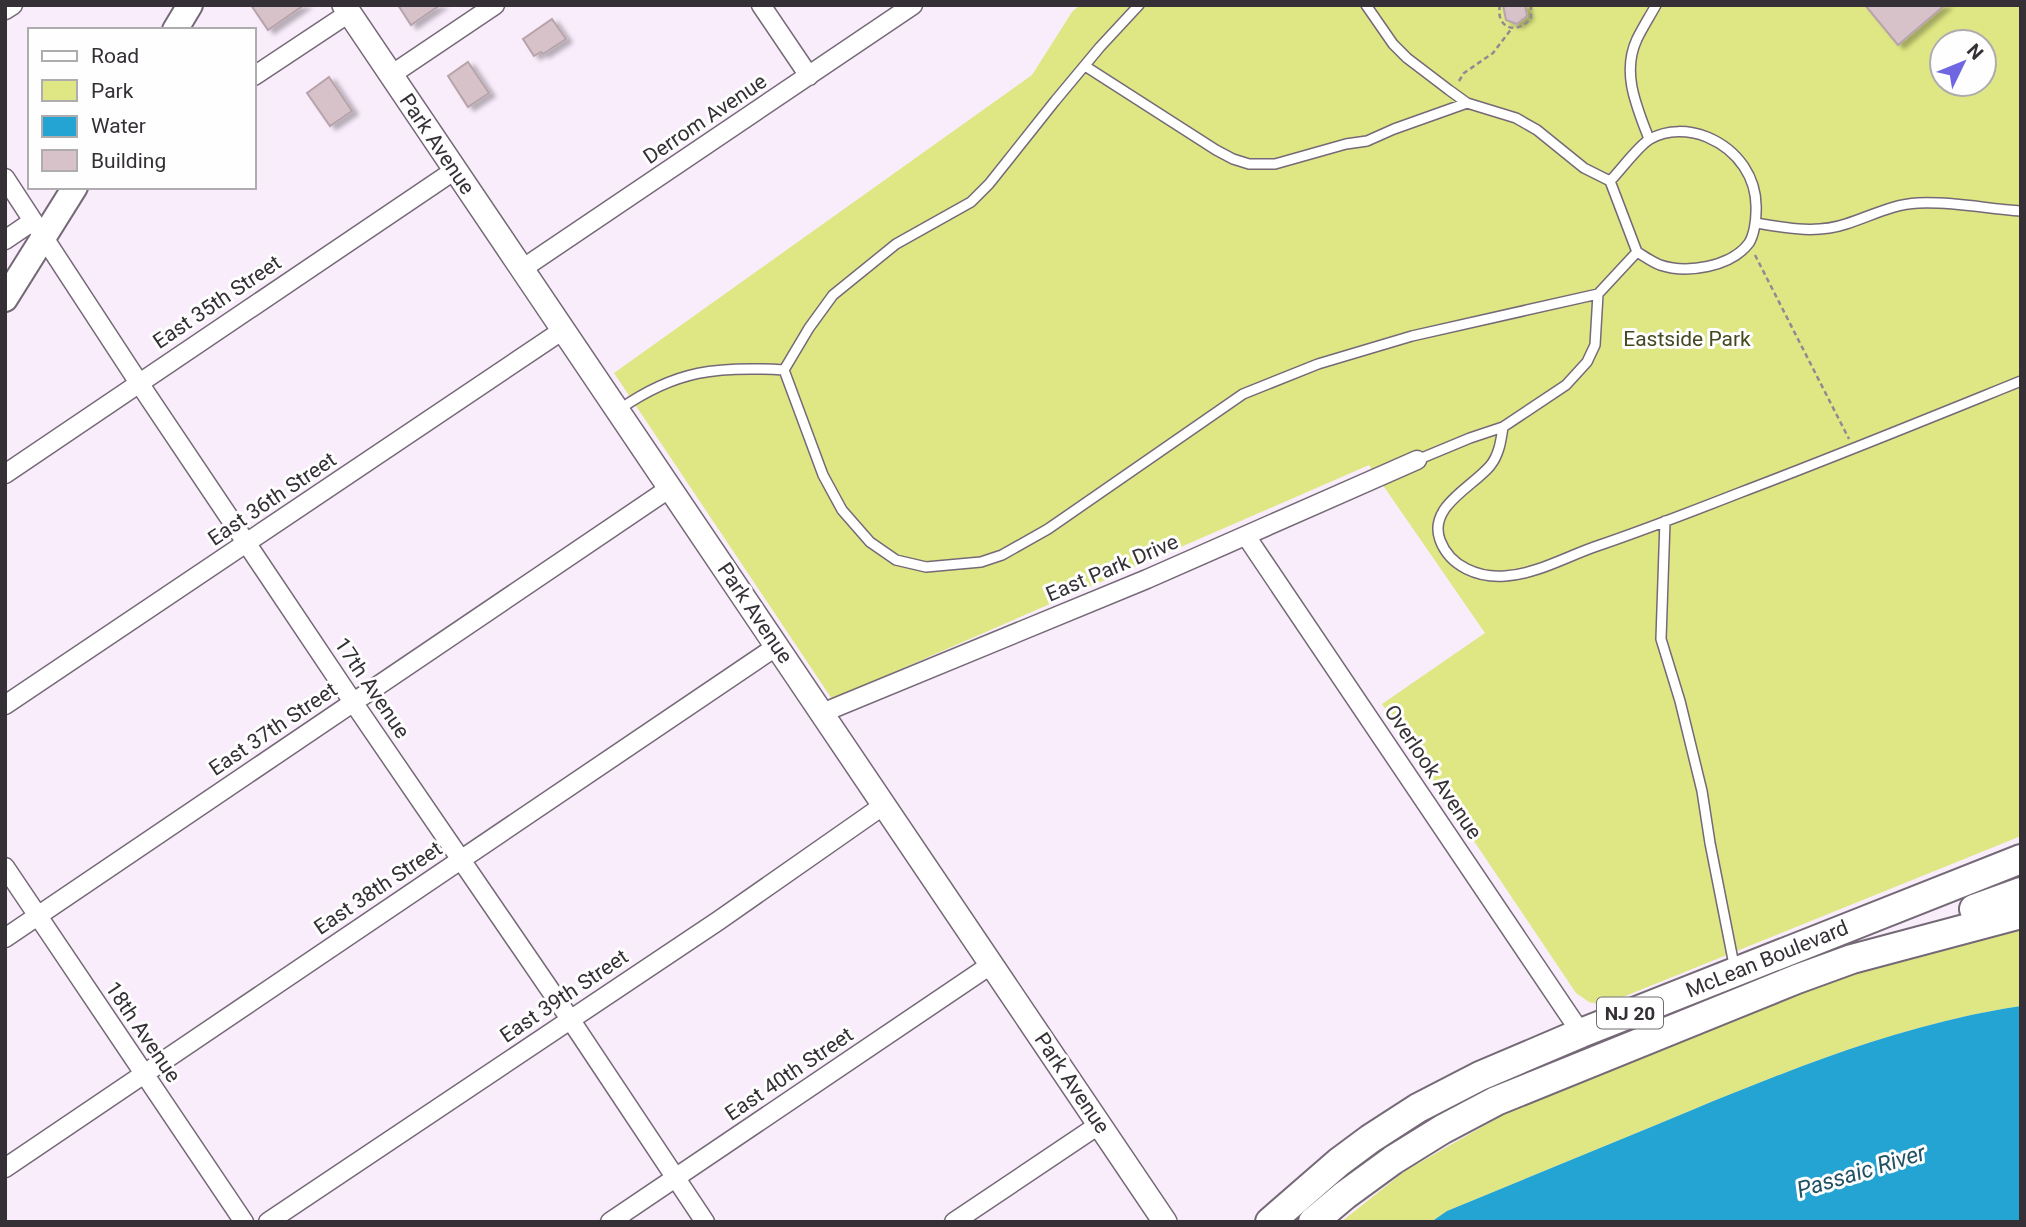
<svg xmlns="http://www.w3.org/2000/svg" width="2026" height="1227" font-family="Roboto,sans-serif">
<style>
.green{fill:#dee783;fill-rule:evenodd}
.water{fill:#23a4d3}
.building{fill:#d7c2c9;stroke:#b7a3aa;stroke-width:2;filter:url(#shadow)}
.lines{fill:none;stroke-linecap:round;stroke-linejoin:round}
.service-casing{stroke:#756977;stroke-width:12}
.minor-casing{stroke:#756977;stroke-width:21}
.tertiary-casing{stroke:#756977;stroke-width:26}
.secondary-casing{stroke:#756977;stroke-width:28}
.primary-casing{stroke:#756977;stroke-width:32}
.path{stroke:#928993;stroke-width:2.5;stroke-dasharray:5 3.5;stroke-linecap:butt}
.service{stroke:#fff;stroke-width:9}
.minor{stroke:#fff;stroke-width:18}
.tertiary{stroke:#fff;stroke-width:23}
.secondary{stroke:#fff;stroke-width:24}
.primary{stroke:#fff;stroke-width:28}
.labels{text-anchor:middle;stroke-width:6;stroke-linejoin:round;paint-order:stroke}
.shield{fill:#fefefe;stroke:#716e72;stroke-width:2}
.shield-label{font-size:19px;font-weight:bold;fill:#353036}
.street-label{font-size:21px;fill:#353036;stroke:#fefefe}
.park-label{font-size:21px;fill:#45491f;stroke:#fefefe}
.water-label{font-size:23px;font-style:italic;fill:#215165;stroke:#fefefe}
</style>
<defs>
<filter id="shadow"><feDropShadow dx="6" dy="3.5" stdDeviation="2" flood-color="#0004"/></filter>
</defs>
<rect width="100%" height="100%" fill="#f9ecfb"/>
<path class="green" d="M1080,5h941v831l-418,169 -14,-3 -13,-9 -194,-289 103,-71 -116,-168 -537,234 -218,-326 418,-298 40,-63zM1942,42h42v42h-42z
M2021,928v78c-115,17 -222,60 -329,104 -82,34 -163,67 -245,101l-16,11h-90l64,-51 96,-55 136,-62 278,-105z"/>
<path class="water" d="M2021,1006v216h-590l16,-11c82,-34 163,-67 245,-101 107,-44 214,-87 329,-104z"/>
<path class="building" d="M251,5h53l-36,25z
M398,5h42l-29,20z
M1503,5h22l2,11 -10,8 -11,-4z
M1865,5h80l-47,40z
M552,19l14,20 -23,15 -2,-2 -7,4 -11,-17z
M468,62l21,31 -21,14 -20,-31z
M329,77l23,34 -22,15 -23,-33z"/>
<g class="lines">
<g class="service-casing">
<path id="service" d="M1366,5l27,39 14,14 42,32 18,13 49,15 21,12 47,38 26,13 27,71c7,4 15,10 23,13 27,9 71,2 89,-22 5,-8 7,-22 7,-31 2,-34 -18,-62 -49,-75 -18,-7 -39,-8 -57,2 -11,6 -30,32 -40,42
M1085,66l131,84 17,9 16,5h26l71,-20 21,-3 27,-12 73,-26
M1649,139c-12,-32 -28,-66 -12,-100 6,-12 13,-23 19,-34
M1756,223c30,5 60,11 90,1 25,-8 47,-20 72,-21 35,-2 69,6 103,8
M784,370l39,105 19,35 28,32 26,18 30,7 55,-5 21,-7 46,-26 195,-135 75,-30 94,-28 186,-42 39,-42
M784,370l25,-42 24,-33 63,-51 75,-42 18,-18 66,-83 45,-54 39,-42
M620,409c56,-39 97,-43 164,-39
M1503,427c-2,14 -4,28 -13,39 -19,22 -62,41 -50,74 10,27 39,38 65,36 33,-2 64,-21 95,-31 47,-16 93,-34 139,-52 95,-36 188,-74 282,-112
M1417,460l53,-22 33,-11 63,-42 21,-23 8,-17 3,-51
M1665,521l-4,118 19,62 22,90 8,52 25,127"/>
</g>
<g class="minor-casing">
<path id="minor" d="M761,5l48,71
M5,10l8,-5
M391,75l104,-70
M254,76l95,-63
M5,178l134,205 214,319 217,317 135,203
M5,240l28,-19
M522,269l391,-264
M5,474l450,-304
M1246,536l335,497
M5,705l558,-375
M822,713l325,-134 270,-119
M5,867l239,355
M5,938l665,-450
M5,1168l772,-522
M268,1222l450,-301 166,-116
M610,1222l382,-258
M954,1222l146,-98"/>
</g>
<g class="tertiary-casing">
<path id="tertiary" d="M344,5l821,1217"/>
</g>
<g class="secondary-casing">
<path id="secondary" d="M175,30l15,-25
M5,299l70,-112"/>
</g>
<g class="primary-casing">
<path id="primary" d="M1974,909l47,-17
M1270,1222l69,-60 31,-23 48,-31 62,-32 101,-43 440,-174
M1313,1222l32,-27 48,-35 50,-31 53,-28 301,-122 55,-20 169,-45"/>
</g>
<path class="path" d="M1500,5c-5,23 17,31 31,13v-13
M1459,81l5,-8 29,-20 19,-25
M1755,255l94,184"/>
<use href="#service" class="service"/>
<use href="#minor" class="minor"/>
<use href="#tertiary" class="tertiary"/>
<use href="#secondary" class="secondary"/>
<use href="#primary" class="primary"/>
</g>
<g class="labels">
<rect class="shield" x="1597" y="997.5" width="66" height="31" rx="5"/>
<g class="shield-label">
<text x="1630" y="1020">NJ 20</text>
</g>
<g class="street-label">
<text transform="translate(705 119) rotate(-34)" y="7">Derrom Avenue</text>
<text transform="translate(437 144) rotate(56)" y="7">Park Avenue</text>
<text transform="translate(217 302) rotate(-34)" y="7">East 35th Street</text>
<text transform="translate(272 499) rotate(-34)" y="7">East 36th Street</text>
<text transform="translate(1112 568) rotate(-23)" y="7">East Park Drive</text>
<text transform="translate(755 613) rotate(56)" y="7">Park Avenue</text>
<text transform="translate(372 688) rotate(56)" y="7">17th Avenue</text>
<text transform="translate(273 729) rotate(-34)" y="7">East 37th Street</text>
<text transform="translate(1433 772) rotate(56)" y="7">Overlook Avenue</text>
<text transform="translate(378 888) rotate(-34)" y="7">East 38th Street</text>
<text transform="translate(1767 959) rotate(-22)" y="7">McLean Boulevard</text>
<text transform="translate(564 996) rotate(-34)" y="7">East 39th Street</text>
<text transform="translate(143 1032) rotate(56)" y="7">18th Avenue</text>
<text transform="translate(789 1074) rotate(-34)" y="7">East 40th Street</text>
<text transform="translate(1072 1083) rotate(56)" y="7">Park Avenue</text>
</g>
<g class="park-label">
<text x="1687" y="346">Eastside Park</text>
</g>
<g class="water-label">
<text transform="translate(1861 1171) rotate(-17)" y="8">Passaic River</text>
</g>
</g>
<rect width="2026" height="1227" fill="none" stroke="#353036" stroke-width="14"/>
<rect x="28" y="28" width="228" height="161" fill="#fefefe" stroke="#aeacae" stroke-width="2"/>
<rect x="42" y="51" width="35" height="10" fill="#ffffff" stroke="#aeacae" stroke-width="2"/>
<text x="91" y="63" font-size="21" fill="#353036">Road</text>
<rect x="42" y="80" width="35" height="21" fill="#dee783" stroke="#aeacae" stroke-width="2"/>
<text x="91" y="98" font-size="21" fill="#353036">Park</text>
<rect x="42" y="116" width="35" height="21" fill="#23a4d3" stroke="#aeacae" stroke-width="2"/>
<text x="91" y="133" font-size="21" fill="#353036">Water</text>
<rect x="42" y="150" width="35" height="21" fill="#d7c2c9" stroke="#aeacae" stroke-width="2"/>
<text x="91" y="168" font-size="21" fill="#353036">Building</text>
<g transform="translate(1963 63) rotate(47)"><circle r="33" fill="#fefefe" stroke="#aeacae" stroke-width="2"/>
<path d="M0-5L12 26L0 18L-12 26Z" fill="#6e67e1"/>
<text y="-10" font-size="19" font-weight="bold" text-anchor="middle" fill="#353036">N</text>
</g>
</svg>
